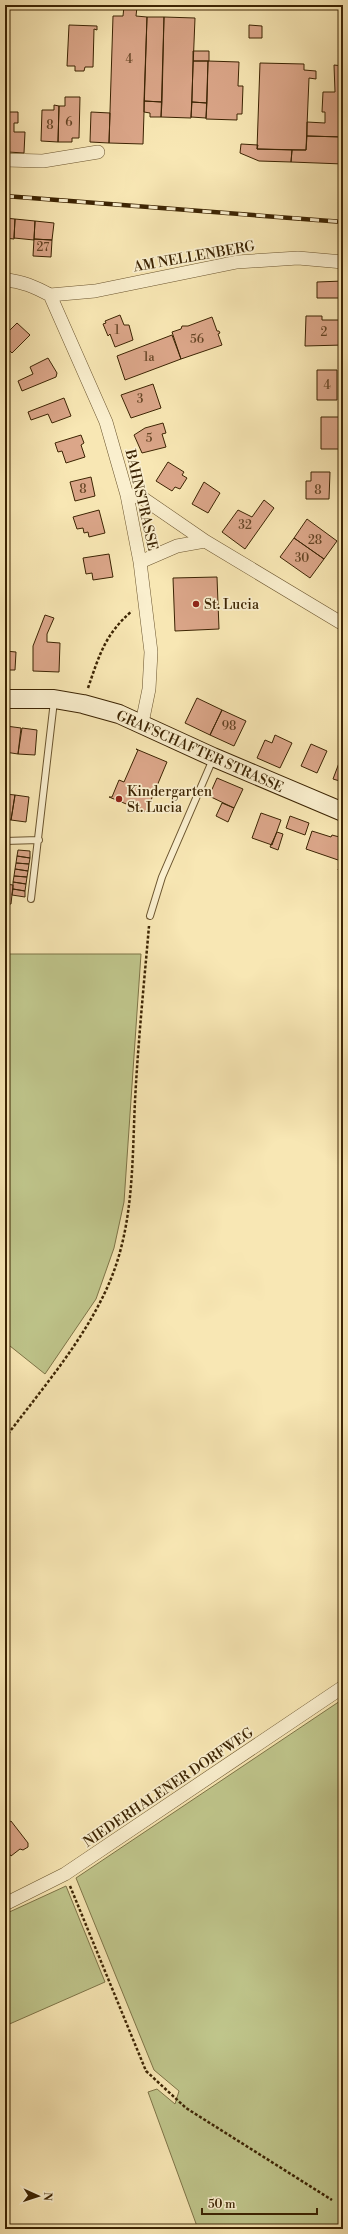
<svg xmlns="http://www.w3.org/2000/svg" width="348" height="2234" font-family="'Libre Bodoni',serif">
<style>
.green{fill:#bfc58b;stroke:#7e7447}
.building{fill:#dba689;stroke:#3c2403}
.lines{fill:none;stroke-linecap:round;stroke-linejoin:round}
.service-casing{stroke:#6b552f;stroke-width:8}
.minor-casing{stroke:#6b552f;stroke-width:14}
.secondary-casing{stroke:#3c2403;stroke-width:20}
.path{stroke:#3c2403;stroke-width:2.5;stroke-dasharray:3 2;stroke-linecap:butt}
.service{stroke:#faefce;stroke-width:6}
.minor{stroke:#faefce;stroke-width:13}
.secondary{stroke:#faefce;stroke-width:18}
.rail-casing{stroke:#3c2403;stroke-width:4.5}
.rail{stroke:#faefce;stroke-width:3;stroke-dasharray:9;stroke-linecap:butt}
.poi-dot{fill:#8f2418;stroke:#faefce;stroke-width:1.5}
.labels{text-anchor:middle;stroke-width:3.5;stroke-linejoin:round;paint-order:stroke}
.number-label{font-size:12px;fill:#644424}
.street-label{font-size:14px;fill:#3c2403;stroke:#faefce}
.poi-label{font-size:14px;fill:#3c2403;stroke:#faefce;text-anchor:start}
</style>
<rect width="100%" height="100%" fill="#f8e7b4"/>
<filter id="stains"><feTurbulence type="fractalNoise" baseFrequency=".005" numOctaves="4"/><feColorMatrix values="0 0 0 0 .2 0 0 0 0 .09 0 0 0 0 .02 0 0 0 .5 -.17"/></filter>
<radialGradient id="worn" r=".72"><stop offset=".6" stop-color="#630" stop-opacity="0"/><stop offset="1" stop-color="#630" stop-opacity=".3"/></radialGradient>
<path class="green" d="M5,954h136l-17,248 -10,46 -18,51 -51,75 -40,-32z
M343,1699v530h-145l-50,-137 9,-3 18,15 4,-13 -25,-21 -78,-192z
M66,1886l39,96 -100,44v-112z"/>
<path class="building" d="M124,6l13,1 -1,9 11,1 -4,127 -34,-1 4,-127h10z
M147,17h17l-2,85 -18,-1z
M164,17l31,1 -4,100 -30,-1z
M69,25l28,1v4l-3,-1 -1,38h-8l-1,4h-9v-5h-8z
M249,25l13,1v12h-13z
M193,51h16v10h-16z
M193,61h15l-1,42 -15,-1z
M208,61l31,1 -1,24h5l-1,28h-5v6l-31,-1z
M260,63l44,1v6l12,1v8l-7,-1 -3,72 -49,-1z
M334,65l9,1v71l-36,-1v-14l18,1v-11h-3l1,-20h12z
M65,97h15l-1,41h-7v4h-14l1,-36h6z
M144,101l18,1 -1,15h-11v-4l-6,-1z
M192,102l15,1 -1,15 -15,-1z
M54,105l5,1 -1,36 -17,-1 1,-31h12z
M5,112h4l-1,40h-3z
M9,112h9v11h-4v9h11l-1,21 -16,-1z
M91,112l19,1 -1,30 -19,-1z
M307,136l36,1v27l-52,-2 1,-12h14z
M241,144l17,1 -1,4 35,1 -1,12 -32,-1 -19,-8z
M5,218l10,1 -1,20 -9,-1z
M15,219l20,2 -1,19 -20,-2z
M35,221l19,2 -2,17 -18,-1z
M34,239l18,1 -1,17 -18,-1z
M343,281v17h-26v-16z
M120,315l4,10h5l4,15 -18,7 -5,-13 -2,2 -5,-12 3,-1 -1,-2z
M306,316h16v4h21v25l-38,1z
M212,317l5,14h2l1,2 -2,1 4,11 -41,14 -9,-27 9,-3 1,-3h6z
M17,323l13,12 -18,18 -7,-7v-11z
M172,335l9,24 -56,21 -8,-24z
M48,358l9,15 -1,4 -34,14 -4,-10 15,-7 -3,-7z
M317,370h20v30h-20z
M153,384l8,24 -30,10 -10,-23z
M64,398l7,18 -19,7 -4,-9 -17,6 -3,-8z
M321,417h20l-1,32h-19z
M163,423l3,10 -4,1 4,13 -24,6 -8,-18 11,-7z
M81,435l3,8 -3,2 4,12 -19,6 -4,-12 -4,1 -3,-9z
M168,462l16,10 -2,3 5,3 -7,11 -5,-2 -3,4 -16,-10z
M311,472h19l-1,27h-23v-18h5z
M91,477l4,19 -20,5 -5,-19z
M204,482l16,11 -12,20 -16,-9z
M264,500l10,8 -29,41 -23,-17 16,-22 14,7z
M99,510l6,23 -16,4 -1,-5 -4,1 -1,-5 -6,1 -4,-12z
M307,519l30,22 -13,18 -30,-21z
M294,538l30,21 -14,19 -30,-21z
M109,554l4,23 -20,3 -1,-7 -6,1 -3,-16z
M217,577l2,52 -44,2 -2,-53z
M45,615l9,3 -7,16v8l13,1 -1,29 -26,-1v-25z
M5,651l11,1 -1,18h-10z
M197,698l25,12 -12,25 -25,-12z
M222,710l24,11 -12,25 -24,-11z
M6,726l15,2 -3,26 -13,-2z
M22,728l15,2 -2,25 -17,-1z
M275,735l17,8 -12,25 -23,-10 8,-18 7,3z
M311,744l16,7 -10,22 -16,-7z
M136,749l31,13 -21,50 -37,-15h3l7,-17 5,2 14,-32z
M343,759v23l-10,-3 6,-16 2,1z
M217,778l26,11 -9,19 -25,-12z
M5,794l10,1 -4,25 -6,-1z
M15,795l14,2 -3,25 -15,-2z
M222,803l12,5 -6,14 -12,-6z
M261,813l20,7 -9,25 -20,-7z
M290,816l19,7 -4,12 -19,-7z
M312,831l19,6 1,-2 11,3 -2,23 -35,-12z
M277,832l6,2 -5,16 -8,-3z
M18,850l12,1v7l-13,-2z
M343,855v17l-5,-2z
M17,856l13,2 -1,6 -13,-1z
M16,863l13,1 -1,7 -13,-2z
M5,864h3l-3,29z
M15,869l13,2 -1,6 -13,-1z
M14,876l13,1 -1,7 -13,-2z
M13,882l13,2 -1,7 -12,-2z
M6,884l7,1 -2,19h-6z
M13,889l12,2v6l-13,-2z
M11,1821l17,22v4l-5,3 -3,-1 -9,7 -6,-8v-19l2,-1 -2,-3z"/>
<g class="lines">
<g class="service-casing">
<path id="service" d="M5,841l34,-1
M31,899l23,-198
M150,916l12,-39 51,-118"/>
</g>
<g class="minor-casing">
<path id="minor" d="M5,160l38,1 55,-9
M5,280c17,1 30,7 45,15
M50,295l56,127 21,73 13,67 11,90 -2,37 -7,34
M50,295l45,-4 142,-29 61,-4 45,4
M127,495l14,2 64,44 138,83
M140,562l37,-16 28,-5
M5,1904l60,-30 278,-187"/>
</g>
<g class="secondary-casing">
<path id="secondary" d="M5,699h49l29,5 36,10 94,43 130,55"/>
</g>
<path class="path" d="M88,688c11,-32 17,-54 44,-77
M5,1438c36,-48 77,-95 102,-150 27,-59 25,-124 28,-187 3,-58 9,-117 14,-175
M70,1886l76,185 40,37 146,92"/>
<use href="#service" class="service"/>
<use href="#minor" class="minor"/>
<use href="#secondary" class="secondary"/>
<g class="rail-casing">
<path id="rail" d="M5,196l338,26"/>
</g>
<use href="#rail" class="rail"/>
</g>
<g class="poi-dot">
<circle cx="196" cy="604" r="4"/>
<circle cx="119" cy="799" r="4"/>
</g>
<g class="labels">
<g class="number-label">
<text x="129" y="63">4</text>
<text x="69" y="126">6</text>
<text x="50" y="129">8</text>
<text x="43" y="251">27</text>
<text x="117" y="334">1</text>
<text x="324" y="336">2</text>
<text x="197" y="343">56</text>
<text x="149" y="361">1a</text>
<text x="327" y="389">4</text>
<text x="140" y="403">3</text>
<text x="149" y="442">5</text>
<text x="83" y="493">8</text>
<text x="318" y="494">8</text>
<text x="245" y="529">32</text>
<text x="315" y="544">28</text>
<text x="302" y="562">30</text>
<text x="229" y="730">98</text>
</g>
<g class="street-label">
<text transform="translate(194 256) rotate(-10)" y="5">AM NELLENBERG</text>
<text transform="translate(142 500) rotate(77)" y="5">BAHNSTRASSE</text>
<text transform="translate(200 751) rotate(24)" y="5">GRAFSCHAFTER STRASSE</text>
<text transform="translate(168 1787) rotate(-34)" y="5">NIEDERHALENER DORFWEG</text>
</g>
<g class="poi-label">
<text x="204" y="609">St. Lucia</text>
<text x="127" y="796">Kindergarten<tspan x="127" dy="16">St. Lucia</tspan></text>
</g>
</g>
<rect width="348" height="2234" fill="none" stroke="#f8e7b4" stroke-width="20"/>
<rect x="6" y="6" width="336" height="2222" fill="none" stroke="#3c2403" stroke-width="2"/>
<rect x="10" y="10" width="328" height="2214" fill="none" stroke="#3c2403"/>
<g transform="translate(38 2196) rotate(93)" stroke="#faefce" stroke-width="3" paint-order="stroke">
<path d="M0-3L7 15L0 10L-7 15Z" fill="#3c2403"/>
<text y="-6" font-size="11" font-weight="bold" text-anchor="middle" fill="#3c2403">N</text>
</g>
<path d="M202 2208v6h115v-6" fill="none" stroke="#3c2403" stroke-width="2"/>
<text x="208" y="2208" font-size="12" fill="#3c2403" stroke="#faefce" stroke-width="3" paint-order="stroke">50 m</text>
<rect width="100%" height="100%" filter="url(#stains)"/>
<rect width="100%" height="100%" fill="url(#worn)"/>
</svg>
